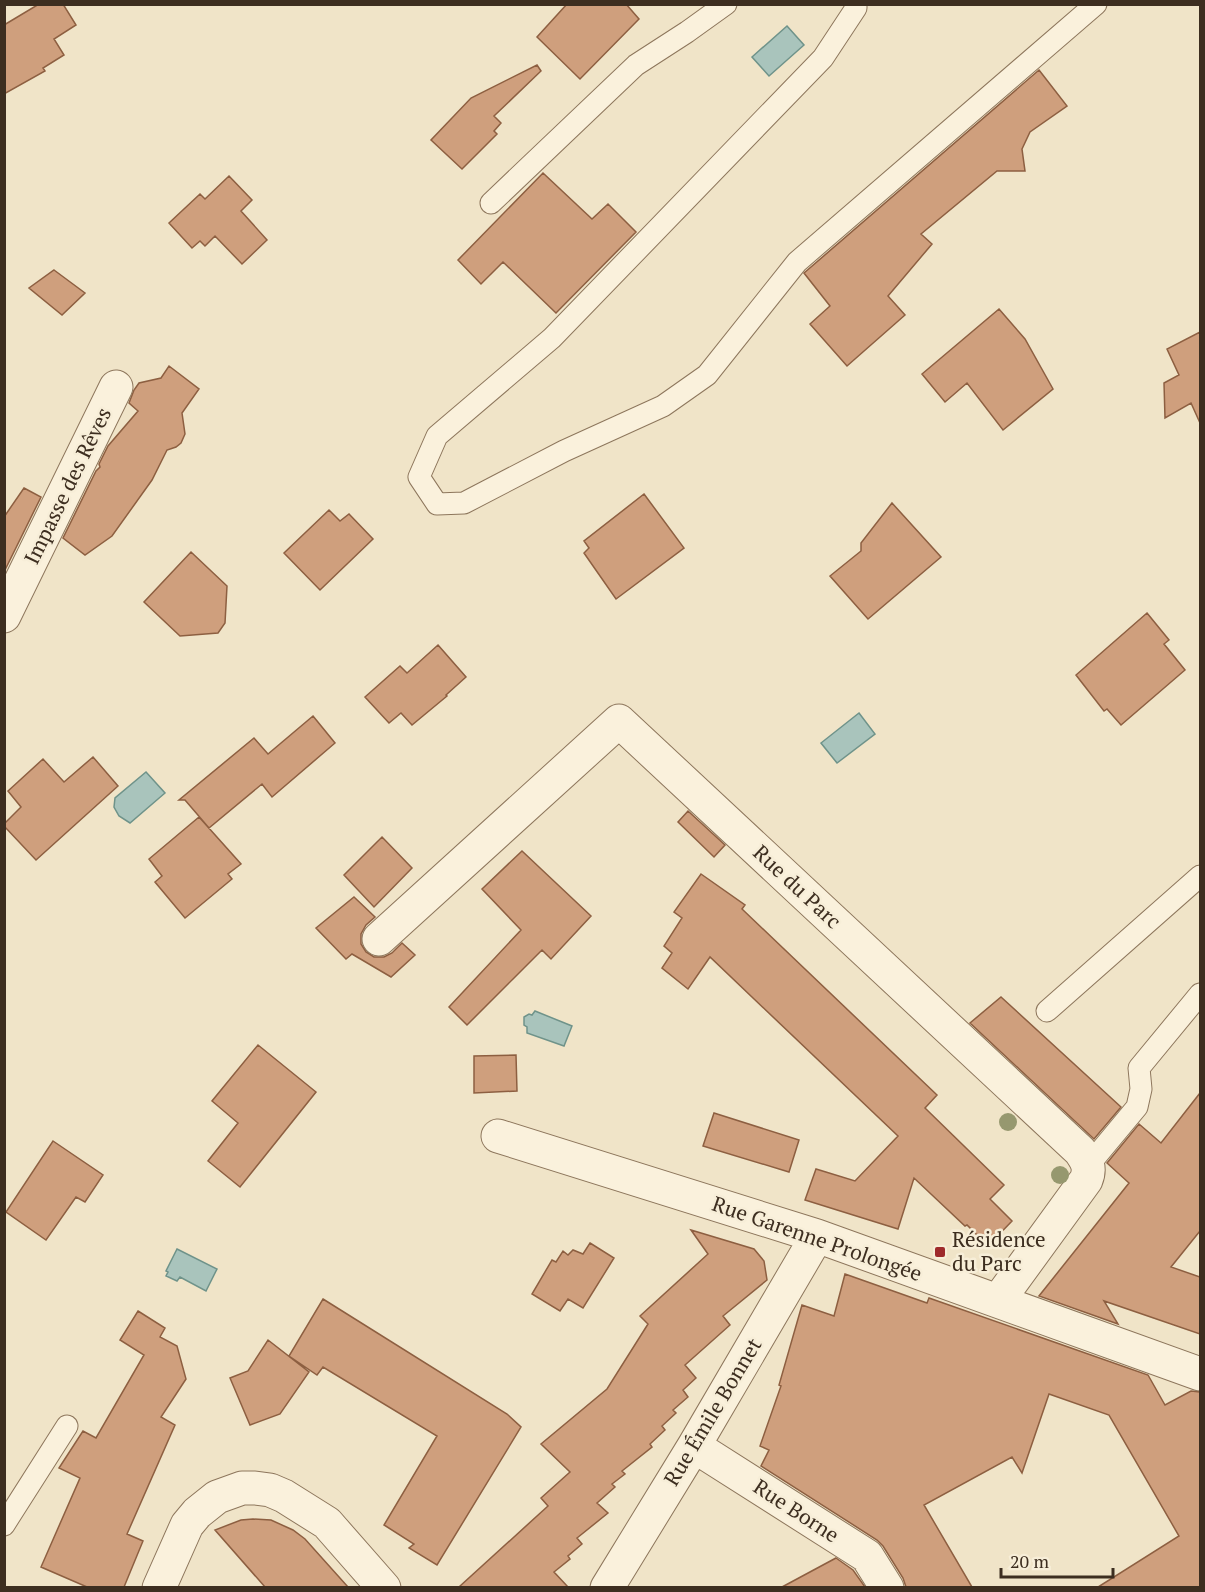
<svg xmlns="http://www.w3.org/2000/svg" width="1205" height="1592" font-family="'PT Serif',serif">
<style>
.water{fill:#a9c4bc;stroke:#6f938a;stroke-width:1.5}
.building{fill:#cf9f7d;stroke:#8d5f41;stroke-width:1.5}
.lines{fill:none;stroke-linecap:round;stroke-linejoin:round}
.lane-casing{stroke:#8d765c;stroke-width:23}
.street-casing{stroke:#8d765c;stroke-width:35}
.lane{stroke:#faf1dc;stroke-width:21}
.street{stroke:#faf1dc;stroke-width:33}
.tree{fill:#96986f}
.poi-dot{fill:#9e2a2b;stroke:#f7eed8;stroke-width:2}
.labels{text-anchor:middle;stroke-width:5;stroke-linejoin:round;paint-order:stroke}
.street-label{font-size:21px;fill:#3d2e20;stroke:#f7eed8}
.poi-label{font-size:21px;fill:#3d2e20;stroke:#f7eed8;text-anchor:start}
</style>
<rect width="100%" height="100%" fill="#f0e4c8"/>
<path class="water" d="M787,26l17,19 -35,31 -17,-19z
M859,713l16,21 -38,29 -16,-20z
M146,772l19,21 -35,30 -11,-7 -5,-9 1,-9z
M535,1011l37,15 -8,20 -37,-13v-6l-3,-2v-8l5,-3 3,1z
M177,1249l40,20 -11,22 -26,-14 -3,4 -11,-5 2,-4 -2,-1z"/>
<path class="building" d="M39,4h24l13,21 -22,14 10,16 -21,13 2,3 -41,23v-69z
M567,4h59l13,15 -59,60 -43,-42z
M537,65l4,6 -47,45 7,7 -7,8 3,3 -35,35 -31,-29 40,-42z
M1039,70l28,36 -37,26 -8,17 3,22h-28l-76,63 11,10 -44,52 17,19 -58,51 -37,-42 20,-18 -26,-33z
M543,173l49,46 16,-15 28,28 -80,81 -53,-51 -22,22 -23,-24z
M229,176l23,24 -11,11 26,29 -25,24 -27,-28 -10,10 -5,-5 -8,7 -23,-25 31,-29 5,5z
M54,270l31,23 -23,22 -33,-27z
M999,309l26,30 28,50 -50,41 -36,-47 -22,19 -23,-28z
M1200,332v91l-9,-20 -26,15 -1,-35 15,-8 -12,-26z
M169,366l30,23 -17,24 3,21 -4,9 -5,4 -9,3 -15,30 -40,56 -27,19 -22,-17 33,-67 4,-4 -1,-3 9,-18 30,-35 -9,-8 5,-13 5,-7 22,-5z
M24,488l17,9 -37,75v-55z
M644,494l40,54 -68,51 -32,-46 5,-5 -5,-7z
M892,503l49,54 -73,62 -38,-43 31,-25v-8z
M329,510l11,11 9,-7 24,25 -53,51 -36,-37z
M191,552l36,34 -2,37 -7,10 -38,3 -36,-34z
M1147,613l22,27 -5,4 21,26 -64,55 -14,-16 -3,2 -28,-36z
M438,645l28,32 -20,18 1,1 -35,29 -11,-12 -12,10 -24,-26 35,-31 7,7z
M313,716l22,27 -63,54 -10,-13 -53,44 -24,-28h-6l75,-62 14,16z
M93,757l25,29 -82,74 -32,-34v-2l17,-17 -13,-16 35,-32 21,23z
M688,811l37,34 -11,12 -36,-35z
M199,817l42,47 -13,10 4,5 -47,39 -30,-36 7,-6 -13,-17z
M382,837l30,31 -38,39 -30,-32z
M522,851l69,65 -40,43 -9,-9 -75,75 -18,-18 72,-77 -39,-41z
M701,874l44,31 -3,4 195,186 -12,13 79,77 -14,14 22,22 -24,25 -21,-21 -2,1 -51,-48 -16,51 -93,-29 11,-31 39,12 43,-45 -188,-179 -22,32 -26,-21 10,-15 -8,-7 18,-28 -8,-6z
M354,897l21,20 -9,8 -5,9v10l5,8 8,5h10l8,-4 10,-10 13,12 -24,22 -39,-23 -6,5 -30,-31z
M1001,997l120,110 -27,32 -124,-116z
M258,1045l58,47 -76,95 -32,-26 30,-38 -26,-22z
M516,1055l1,36 -43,2v-37z
M1200,1093v138l-29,36 29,10v57l-96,-33 14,23 -79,-28 90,-113 -22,-20 32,-39 22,19z
M714,1113l85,27 -10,32 -86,-26z
M53,1141l50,34 -18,27 -9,-5 -30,43 -40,-28z
M691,1230l63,19 10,12 3,19 -44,36 7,9 -45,40 11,13 -13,12 5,7 -15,13 3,3 -14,13 3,4 -15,14 2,3 -30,24 3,3 -13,10 3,3 -18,16 11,10 -31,25 5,6 -14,12 2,3 -16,13 14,15h-109l89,-81 -7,-8 29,-26 -29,-28 66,-55 41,-65 -8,-8 68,-62z
M590,1243l24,15 -31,50 -15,-9 -8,12 -28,-17 20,-34 4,2 7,-11 5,4 5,-5 10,4z
M845,1274l82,29 2,-5 219,77 17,30 26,-14 9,1v195h-102l81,-51 -70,-121 -60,-21 -27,79 -10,-16 -88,48 48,82h-66l-3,-9 -20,-32 -6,-6 -116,-74 8,-16 -9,-4 21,-60 -2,-1 23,-80 32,11z
M323,1299l184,115 14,13 -84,138 -28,-17 5,-4 -30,-19 53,-89 -114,-69 -6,8 -28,-19z
M138,1311l27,17 -5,9 17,9 9,33 -25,38 14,8 -48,109 16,7 -19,46h-37l-46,-20 39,-89 -21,-10 24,-37 13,7 48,-83 -24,-15z
M268,1340l41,32 -29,42 -30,11 -20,-47 18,-7z
M253,1519l18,1 22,10 12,9 43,48h-83l-50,-57 26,-10z
M836,1558l17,12 12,17h-83z"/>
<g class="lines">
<g class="lane-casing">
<path id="lane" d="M856,4v4l-33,50 -271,280 -115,98 -18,41 18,27 27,-1 100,-52 99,-45 44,-31 90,-113 299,-258
M491,203l145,-138 51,-33 39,-28
M1047,1011l153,-135
M1088,1166l49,-59 4,-18 -2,-21 61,-74
M4,1525l63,-99"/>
</g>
<g class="street-casing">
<path id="street" d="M4,616l112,-229
M379,939l240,-218 461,430c7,10 11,17 6,29l-88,121
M498,1136l319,100 383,138
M694,1446l173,110 20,32
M159,1588l28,-63 10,-12 20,-16 25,-9h13l15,2 14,6 43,27 57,65
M607,1588l87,-142 123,-210"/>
</g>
<use href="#lane" class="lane"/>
<use href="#street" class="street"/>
</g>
<g class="tree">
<circle cx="1008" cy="1122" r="9"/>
<circle cx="1060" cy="1175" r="9"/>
</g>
<rect class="poi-dot" x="934" y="1246" width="12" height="12" rx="3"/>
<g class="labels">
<g class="street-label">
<text transform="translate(68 486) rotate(-64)" y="7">Impasse des Rêves</text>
<text transform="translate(797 887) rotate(43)" y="7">Rue du Parc</text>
<text transform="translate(817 1239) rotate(19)" y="7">Rue Garenne Prolongée</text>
<text transform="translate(713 1412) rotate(-59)" y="7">Rue Émile Bonnet</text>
<text transform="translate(796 1511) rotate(33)" y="7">Rue Borne</text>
</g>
<g class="poi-label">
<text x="952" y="1247">Résidence<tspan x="952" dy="24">du Parc</tspan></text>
</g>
</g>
<rect width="1205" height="1592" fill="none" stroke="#3d2e20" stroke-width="12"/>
<path d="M1001 1568v9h112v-9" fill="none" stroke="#3d2e20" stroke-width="3"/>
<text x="1010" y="1568" font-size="18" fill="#3d2e20" stroke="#f7eed8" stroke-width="4.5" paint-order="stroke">20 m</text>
</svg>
